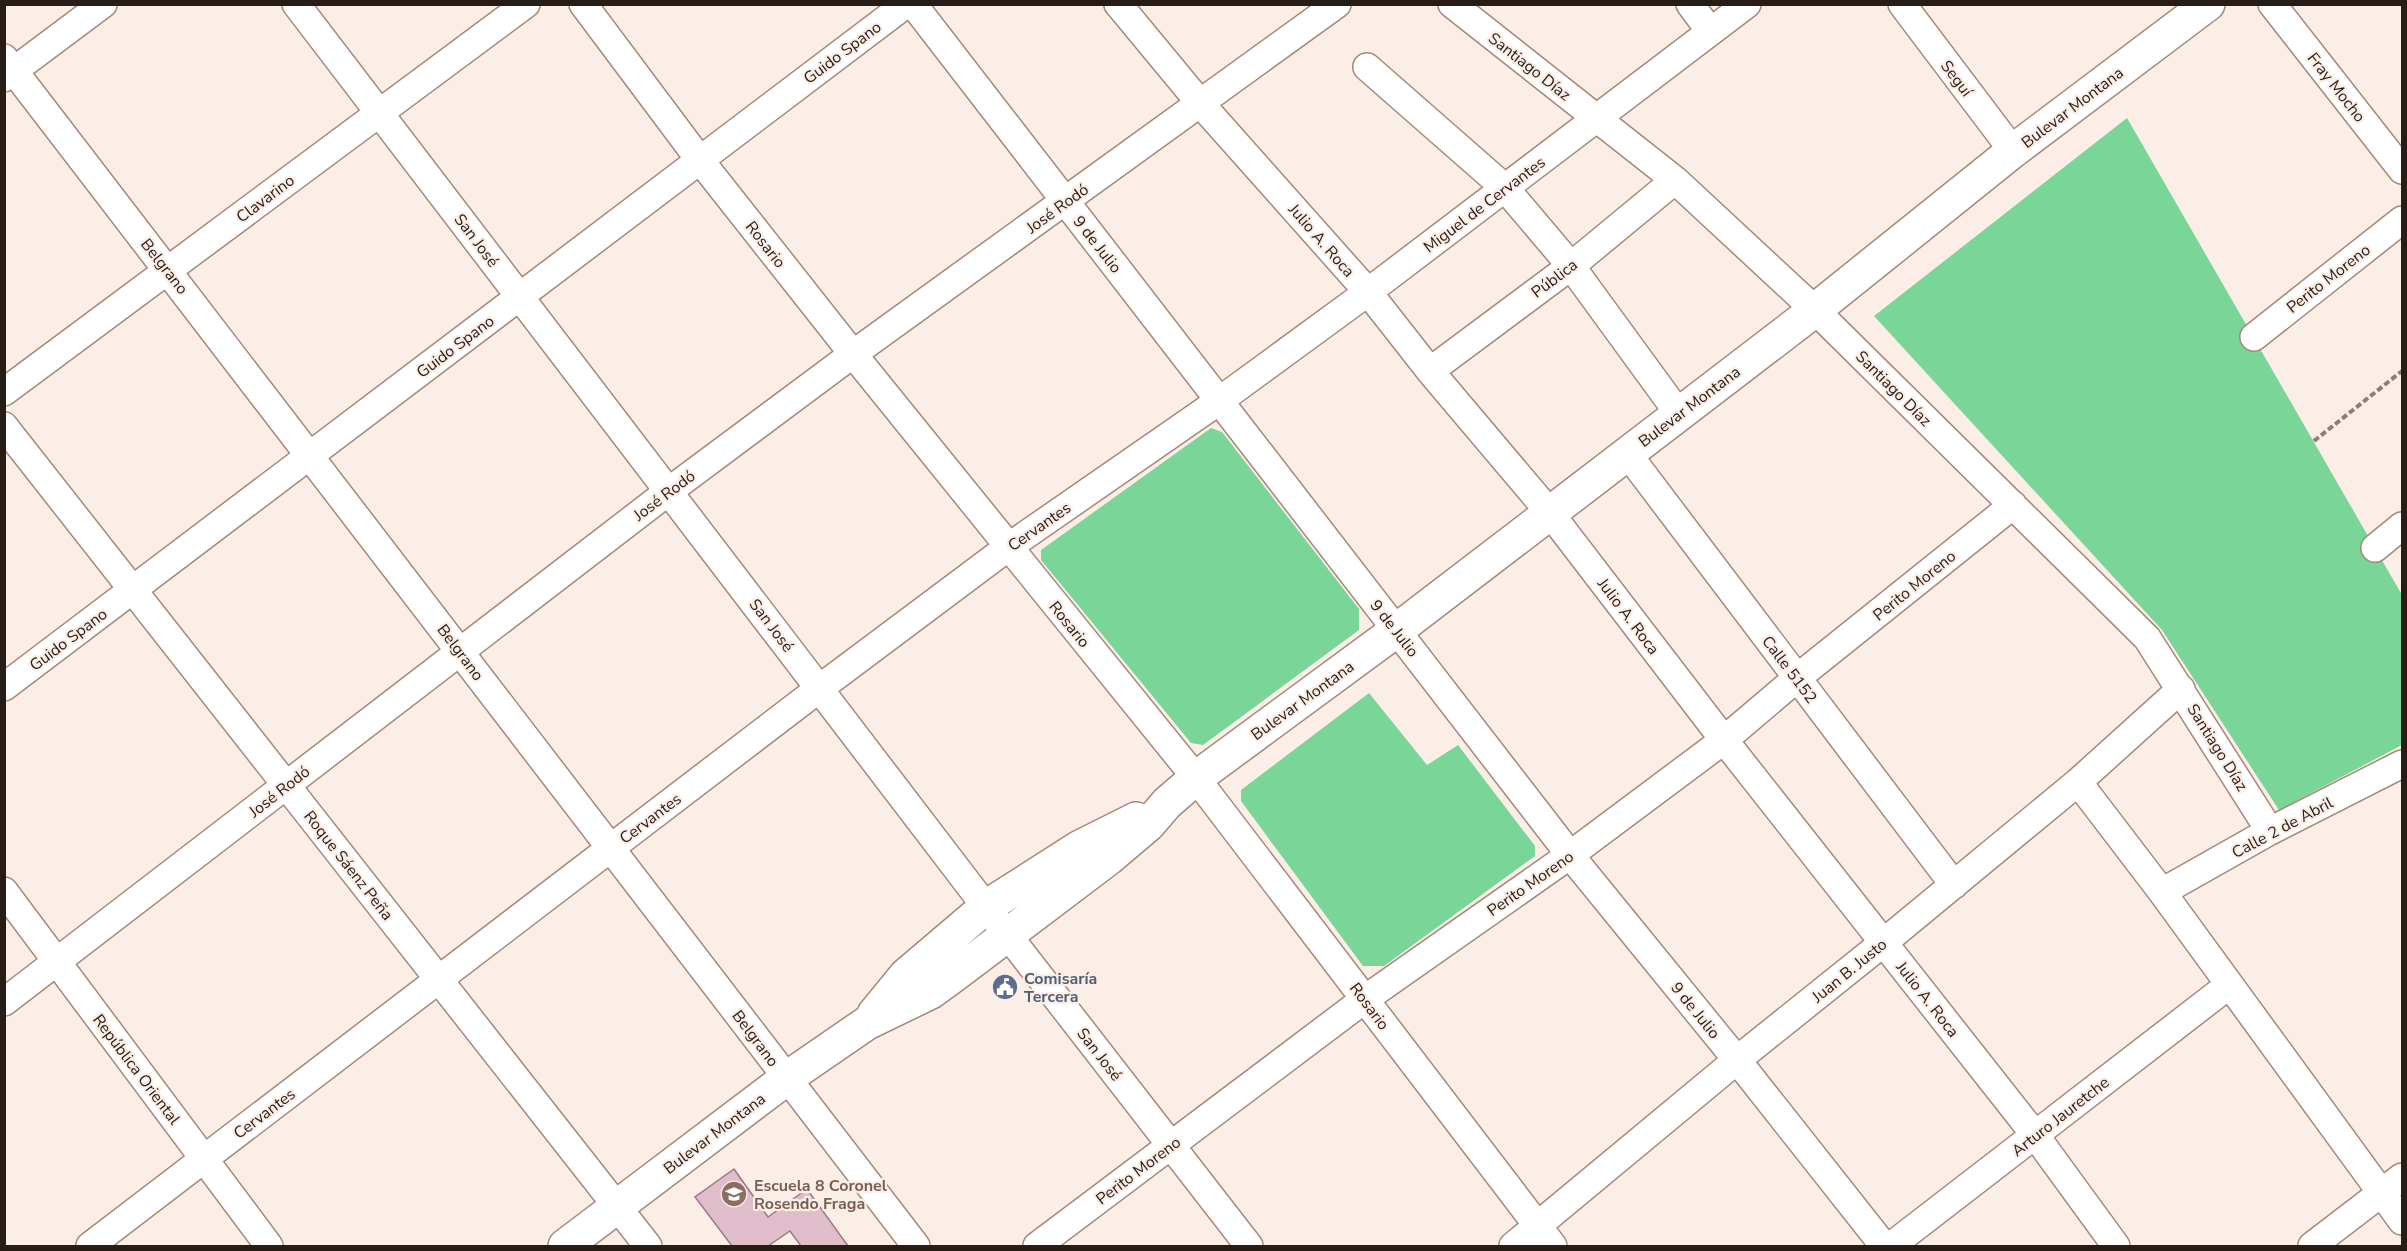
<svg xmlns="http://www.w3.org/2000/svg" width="2407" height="1251" font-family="'Nunito Sans',sans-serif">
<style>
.green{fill:#79d598}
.building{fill:#dfbdca;stroke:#9a7a86;stroke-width:1.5}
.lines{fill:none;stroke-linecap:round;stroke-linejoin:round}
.minor-casing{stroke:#a58878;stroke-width:30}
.major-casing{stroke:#a58878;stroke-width:36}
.path{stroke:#8a7e78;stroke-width:4;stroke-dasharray:6 3;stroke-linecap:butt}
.minor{stroke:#fff;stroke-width:27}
.major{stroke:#fff;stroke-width:33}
.labels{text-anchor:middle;stroke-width:4.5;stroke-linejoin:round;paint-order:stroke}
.street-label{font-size:16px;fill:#271c16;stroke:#fbeee7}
.service-label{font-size:16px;font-weight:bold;fill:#4e5e75;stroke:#fbeee7;text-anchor:start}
.education-label{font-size:16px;font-weight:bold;fill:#785e54;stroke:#fbeee7;text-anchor:start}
</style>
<rect width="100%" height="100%" fill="#fbeee7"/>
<path class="green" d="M2127,118l275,477v150l-123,65 -117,-180 -288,-314z
M1211,428l11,4 137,177v21l-156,115 -12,-2 -150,-183v-10z
M1369,693l58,72 31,-20 77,101v10l-151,110h-21l-122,-165v-11z"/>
<path class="building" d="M734,1169l34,48 39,-28 41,57h-47l-11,-15 -22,15h-36l-37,-49z"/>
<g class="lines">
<g class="minor-casing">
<path id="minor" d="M296,4l690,903 263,339
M583,4l116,155 154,195 343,424 357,468
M913,4l657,851 167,205 147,186
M1118,4l82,99 168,189 62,79 120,142 174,227 311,395 81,111
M1452,4l223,176 140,130 332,328 123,193
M1690,4l20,27
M1902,4l111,147
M2272,4l130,166
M4,58l912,1188
M1367,67l138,121 66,78 108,148
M4,78l99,-74
M2254,337l148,-117
M1430,371l141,-105 104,-86
M4,392l522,-388
M4,426l644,820
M1627,453l327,432
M2375,548l27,-22
M4,687l902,-683
M2078,782l84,110 240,329
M4,891l265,355
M2162,892l108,-61 132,-67
M4,1002l665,-511 184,-137 484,-350
M90,1246l730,-558 187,-140 212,-147 149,-109 379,-288
M1037,1246l328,-247 205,-144 154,-115 73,-62 216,-173
M1513,1246l224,-186 146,-117 195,-161 103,-93
M1891,1246l338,-261
M2312,1246l90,-69"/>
</g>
<g class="major-casing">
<path id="major" d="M874,1014l32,-39 80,-68 94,-60 56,-28
M565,1246l222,-168 80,-55 64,-31 22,-16 156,-118 39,-33 19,-22 29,-25 201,-148 153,-117 265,-203 198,-159 195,-147"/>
</g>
<path class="path" d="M2314,441l88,-70"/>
<use href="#minor" class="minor"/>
<use href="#major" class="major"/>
</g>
<defs>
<g id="civic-disc" transform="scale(1.35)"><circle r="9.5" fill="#5c6f8a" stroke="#fbeee7"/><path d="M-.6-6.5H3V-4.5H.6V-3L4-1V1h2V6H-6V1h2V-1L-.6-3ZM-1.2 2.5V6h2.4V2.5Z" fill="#fff"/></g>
<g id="school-disc" transform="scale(1.35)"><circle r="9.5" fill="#8d6e63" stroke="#fbeee7"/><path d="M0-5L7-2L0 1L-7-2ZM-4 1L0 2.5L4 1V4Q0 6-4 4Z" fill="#fff"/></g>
</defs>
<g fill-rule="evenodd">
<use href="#civic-disc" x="1005" y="987"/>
<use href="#school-disc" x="734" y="1194"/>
</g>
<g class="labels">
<g class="street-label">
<text transform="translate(842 52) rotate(-37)" y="6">Guido Spano</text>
<text transform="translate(1530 66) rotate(38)" y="6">Santiago Díaz</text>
<text transform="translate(1957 78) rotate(53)" y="6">Seguí</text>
<text transform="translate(2337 87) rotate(52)" y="6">Fray Mocho</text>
<text transform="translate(2072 107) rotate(-37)" y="6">Bulevar Montana</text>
<text transform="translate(265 198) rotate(-37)" y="6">Clavarino</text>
<text transform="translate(1484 204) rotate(-37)" y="6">Miguel de Cervantes</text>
<text transform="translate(1057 208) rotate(-36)" y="6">José Rodó</text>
<text transform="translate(477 240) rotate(53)" y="6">San José</text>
<text transform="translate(1322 240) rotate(49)" y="6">Julio A. Roca</text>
<text transform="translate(766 244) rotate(52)" y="6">Rosario</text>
<text transform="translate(1098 244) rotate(52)" y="6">9 de Julio</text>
<text transform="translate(165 266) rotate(52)" y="6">Belgrano</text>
<text transform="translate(1554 278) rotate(-37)" y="6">Pública</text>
<text transform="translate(2328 278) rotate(-38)" y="6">Perito Moreno</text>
<text transform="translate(455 346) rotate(-37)" y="6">Guido Spano</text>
<text transform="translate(1894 388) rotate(45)" y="6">Santiago Díaz</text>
<text transform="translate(1689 406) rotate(-37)" y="6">Bulevar Montana</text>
<text transform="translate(664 495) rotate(-37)" y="6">José Rodó</text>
<text transform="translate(1039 526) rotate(-35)" y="6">Cervantes</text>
<text transform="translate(1914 585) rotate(-39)" y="6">Perito Moreno</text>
<text transform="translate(1629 616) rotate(53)" y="6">Julio A. Roca</text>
<text transform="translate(1070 624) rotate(51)" y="6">Rosario</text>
<text transform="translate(772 625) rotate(53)" y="6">San José</text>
<text transform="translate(1395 628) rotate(52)" y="6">9 de Julio</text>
<text transform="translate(68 639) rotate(-37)" y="6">Guido Spano</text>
<text transform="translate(461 652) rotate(53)" y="6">Belgrano</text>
<text transform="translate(1790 669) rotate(53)" y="6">Calle 5152</text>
<text transform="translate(1302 700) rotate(-36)" y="6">Bulevar Montana</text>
<text transform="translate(2218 747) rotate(58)" y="6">Santiago Díaz</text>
<text transform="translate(279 791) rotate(-38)" y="6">José Rodó</text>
<text transform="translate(650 818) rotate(-37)" y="6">Cervantes</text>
<text transform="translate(2282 827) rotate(-28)" y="6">Calle 2 de Abril</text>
<text transform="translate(349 865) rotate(52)" y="6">Roque Sáenz Peña</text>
<text transform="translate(1530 883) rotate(-35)" y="6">Perito Moreno</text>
<text transform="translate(1849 970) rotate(-39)" y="6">Juan B. Justo</text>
<text transform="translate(1928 999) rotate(52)" y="6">Julio A. Roca</text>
<text transform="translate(1370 1006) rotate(53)" y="6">Rosario</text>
<text transform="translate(1696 1010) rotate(51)" y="6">9 de Julio</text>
<text transform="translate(756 1038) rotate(53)" y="6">Belgrano</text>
<text transform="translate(1100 1054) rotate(52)" y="6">San José</text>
<text transform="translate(137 1069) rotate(53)" y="6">República Oriental</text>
<text transform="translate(264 1113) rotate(-37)" y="6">Cervantes</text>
<text transform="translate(2060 1116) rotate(-38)" y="6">Arturo Jauretche</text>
<text transform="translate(714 1133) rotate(-37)" y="6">Bulevar Montana</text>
<text transform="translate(1138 1170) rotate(-37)" y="6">Perito Moreno</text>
</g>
<g class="service-label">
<text x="1024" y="984">Comisaría<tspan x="1024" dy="18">Tercera</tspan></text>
</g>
<g class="education-label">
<text x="754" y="1191">Escuela 8 Coronel<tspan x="754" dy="18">Rosendo Fraga</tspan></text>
</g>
</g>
<rect width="2407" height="1251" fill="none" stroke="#271c16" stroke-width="12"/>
</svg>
